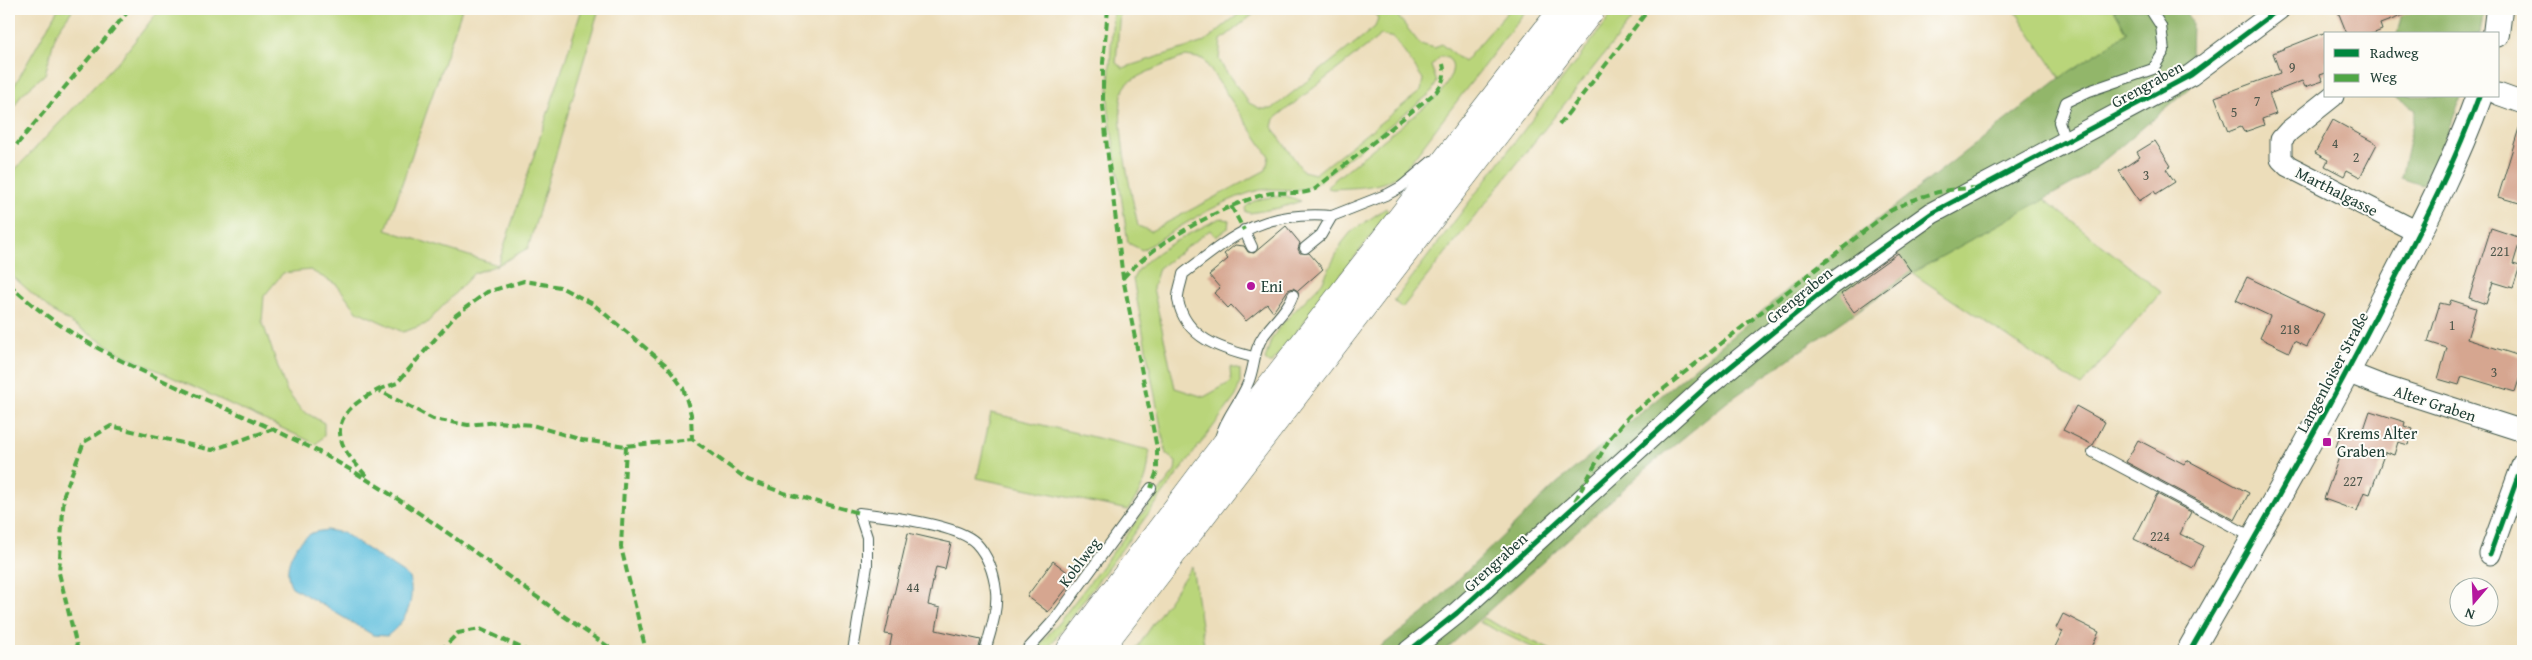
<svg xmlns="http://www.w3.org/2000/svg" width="2532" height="660" font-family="'Gentium Book Plus',serif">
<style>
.green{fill:#b9d57a;stroke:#6c8957;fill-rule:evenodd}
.forest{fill:#92b66a;stroke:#587a4f}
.water{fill:#60bfde;stroke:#407e89}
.building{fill:#d6a690}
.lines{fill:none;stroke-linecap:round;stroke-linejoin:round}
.service-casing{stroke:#3e5548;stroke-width:12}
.minor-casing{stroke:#3e5548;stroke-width:23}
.tertiary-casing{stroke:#3e5548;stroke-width:28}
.primary-casing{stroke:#3e5548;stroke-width:29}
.service{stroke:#fff;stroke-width:10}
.minor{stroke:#fff;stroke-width:21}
.tertiary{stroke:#fff;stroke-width:26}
.primary{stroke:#fff;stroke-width:28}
.quiet{stroke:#4fa644;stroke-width:4;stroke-dasharray:8 4;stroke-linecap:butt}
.cycleway-casing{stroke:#fdfcf7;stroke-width:8}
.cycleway{stroke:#00873e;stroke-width:5}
.poi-dot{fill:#b5179e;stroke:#fdfcf7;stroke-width:2}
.labels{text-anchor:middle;stroke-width:4;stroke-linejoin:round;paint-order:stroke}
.number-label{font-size:14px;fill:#4d574b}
.street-label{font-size:16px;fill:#1f3d34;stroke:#fdfcf7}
.poi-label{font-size:16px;fill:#1f3d34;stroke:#fdfcf7;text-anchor:start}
</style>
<rect width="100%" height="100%" fill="#fdfcf7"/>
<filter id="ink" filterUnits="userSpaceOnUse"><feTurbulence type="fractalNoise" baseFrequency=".02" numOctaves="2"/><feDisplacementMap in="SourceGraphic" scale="10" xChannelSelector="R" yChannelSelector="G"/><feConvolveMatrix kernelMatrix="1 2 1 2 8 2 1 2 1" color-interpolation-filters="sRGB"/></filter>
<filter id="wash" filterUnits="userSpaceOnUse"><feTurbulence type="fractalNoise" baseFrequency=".0096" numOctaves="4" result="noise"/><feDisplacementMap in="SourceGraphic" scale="20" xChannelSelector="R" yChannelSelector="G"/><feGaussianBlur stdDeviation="1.12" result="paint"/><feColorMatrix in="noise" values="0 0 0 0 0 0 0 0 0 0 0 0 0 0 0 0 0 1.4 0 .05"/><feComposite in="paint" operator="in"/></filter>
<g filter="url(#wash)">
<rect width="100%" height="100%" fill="#ecddba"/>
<path class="green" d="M58,9h15l-17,24 -11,41 -24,21 -12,21v-21z
M160,9h302l-76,221 112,35 84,-256h17l-71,239 -30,17 -24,8 -48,51 -23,8 -46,-21 -20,-26 -27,-15 -27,3 -19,23 -2,25 24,69 15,20 23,13v13l-8,8 -196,-91 -68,-42 -43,-38v-97l114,-120z
M1113,9h7l-4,54 7,5 81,-26 41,-33h15l-39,31 -2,19 5,10 25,34 12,6h11l103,-82 3,-9 -7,-9h21l28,35 15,4 6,-4 23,18 46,-53h17l-124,163c-22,17 -44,15 -71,17l-4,-1v-3l111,-90c8,-11 25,-35 2,-39l-10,10 6,16 -6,11 -118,93c-18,8 -41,-1 -61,6 -39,12 -75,37 -110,58l-14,-7 -20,-138zM1381,35l13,3 29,41 -2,12 -106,83 -12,-3 -31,-44 2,-8zM1186,56l17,3 66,97 -3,14 -115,61 -13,-5c-5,-27 -29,-123 -11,-142 7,-8 47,-23 59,-28z
M1616,9h24l-238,299 -8,-7z
M2014,9h100l13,24 -67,45z
M1286,196l15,5 -22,7 -29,5 -4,-1 -1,-4c8,-11 29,-11 41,-12z
M2044,199l117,93 -80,94 -169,-113z
M1386,208l3,5 -117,150h-3l-4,-3 6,-20 9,-14 42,-43 20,-40 9,-11z
M1220,218l9,2 -1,8 -12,9 -6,-7 -51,38 -6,20 22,100 29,9 27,-15 -1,-15 10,3v13l-4,13 -190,255h-12l26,-30 115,-150 1,-9 -10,-8 -33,-175c11,-26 63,-48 87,-61z
M991,413l158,37c0,27 -6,38 -21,60l-151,-32z
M1192,566l13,85h-70z
M1483,618l70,33h-13l-61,-29z"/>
<path class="forest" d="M2114,9h69l9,13 -2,66 -106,89 -172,96 -185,129 -78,64 -205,185h-69l48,-37 132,-129 238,-200 267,-207 67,-45z
M2403,9h81l-4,25h-83z
M2391,96h71l-22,54 -18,35 -21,-7 15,-69z"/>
<path class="water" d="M327,530l16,3 66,44c7,24 -3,45 -22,59l-14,-1 -81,-48c-11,-18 1,-44 20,-54 4,-2 11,-2 15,-3z"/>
<g id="blocks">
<path class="building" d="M2337,9h78v2l-35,13 2,6 -10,4h-25z
M2326,32v41l-6,2 3,6 -18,6 -3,-6 -33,13 7,20 -14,5 2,6 -11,4 -9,3 -3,-5 -13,5 -13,-35 65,-24 -7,-20z
M2333,120l44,24 -17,33 -13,-7 -3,6 -19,-10 3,-6 -13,-7z
M2519,128l4,1v75l-25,-7z
M2155,141l16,25 -5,3 9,13 -19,12 -2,-3 -15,10 -20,-30 21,-14 -3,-5z
M1286,226l14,17 -2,6 2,4h9l14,16 -25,22 -5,-3 -5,2 -15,22 -6,-8 -21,17 -15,-16 -3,3 -14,-15 6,-5 -11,-13 19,-16 -4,-5 11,-9 9,1 4,6 6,1z
M2491,228l30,10 -8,26 7,2 -7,22 -20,-6 -7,22 -17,-6z
M1898,253l13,18 -57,41 -13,-18z
M2247,277l77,37 -17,33 -13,-6 -5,11 -29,-14 10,-22 -34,-16z
M2451,300l25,8 -9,31 56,18v10l-8,25 -53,-16 -3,9 -21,-6 9,-31 -19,-6 12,-39 9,2z
M2076,406l29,16 -12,23 -30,-15z
M2370,411l35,11 -1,4 9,3 -5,16 -10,-3 -4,13 -9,-3 -15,42 -6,-2 -7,19 -33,-12 18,-50 -6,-2 6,-18 20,6z
M2138,440l46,24 3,-4 62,33 -14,27 -109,-58z
M2157,494l34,18 -11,22 24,12 -11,22 -59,-29z
M908,533l43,10 -6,26 -9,-2 -8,38 12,3 -4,22 45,10 -3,11h-89l3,-16 -7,-1z
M1053,561l22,17 -27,34 -21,-16z
M2063,614l36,18 -9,19h-37l10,-20 -7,-3z"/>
</g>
</g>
<g filter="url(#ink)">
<use href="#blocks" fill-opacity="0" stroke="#3e5548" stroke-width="1"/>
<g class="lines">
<g class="service-casing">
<path id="service" d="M2066,143l-7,-21 7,-20 23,-11 64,-22 11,-18 -3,-25 -11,-17
M1244,230l8,17
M1305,248l16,-13 11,-19 56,-22 13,-7 31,-26
M1253,357c-32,-8 -68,-19 -75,-57 -1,-7 4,-19 5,-26 53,-41 79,-63 149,-58
M1220,438c6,-22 20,-35 28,-55 7,-16 5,-33 16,-48 9,-13 24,-25 29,-40
M2093,452l161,86
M853,651l14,-85v-29l-8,-24c26,3 99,11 117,30 12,13 18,31 20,48 2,20 -6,42 -11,60
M1026,651l29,-32 96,-131"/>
</g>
<g class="minor-casing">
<path id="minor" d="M2498,94l25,9
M2333,96l-44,35 -8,9v19l7,7 131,67
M2347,372l33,13 143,46
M2490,554l33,-91
M1409,651l48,-38 250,-227 125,-102 100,-71 259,-138 88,-66"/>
</g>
<g class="tertiary-casing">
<path id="tertiary" d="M2496,34l3,-25
M2190,651c67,-117 134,-233 195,-353 34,-66 69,-132 94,-202"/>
</g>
<g class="primary-casing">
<path id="primary" d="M1070,651l143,-190 351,-452
M1097,651l494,-642"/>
</g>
<use href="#service" class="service"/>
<use href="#minor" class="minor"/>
<use href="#tertiary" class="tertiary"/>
<use href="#primary" class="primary"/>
<path class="quiet" d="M1108,9l-5,54v42l4,43 16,130 34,170v23l-6,17
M1559,125l90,-116
M9,154l121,-145
M1231,206l13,24
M1123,278c31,-35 98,-72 143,-84 17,-4 33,3 49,-5l121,-97c7,-10 10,-16 7,-28
M9,284c87,84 217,116 321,174 101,56 189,130 285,193
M378,390l19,-7 59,-68 31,-23 37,-11 36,6 33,17 73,61 17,23 8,26 1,25
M626,446l-5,101 25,104
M366,476c-7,-9 -19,-20 -23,-31 -12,-28 14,-44 35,-55l55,29 35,6 30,-3 34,3 50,15 44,6 66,-7 56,41 36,13 75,20
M1575,501l35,-63 19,-22 261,-205c27,-15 52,-22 83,-23
M78,651l-19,-78 5,-79 20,-52 27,-16 101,24 61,-21
M440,651l18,-18 22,-4 48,22"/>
<g class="cycleway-casing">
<path id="cycleway" d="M2490,554l33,-91
M1409,651l48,-38 250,-227 125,-102 100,-71 259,-138 88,-66
M2190,651c67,-117 134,-233 195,-353 34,-66 69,-132 94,-202"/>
</g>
<use href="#cycleway" class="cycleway"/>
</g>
</g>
<g class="poi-dot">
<circle cx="1251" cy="286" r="5"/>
<rect x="2322" y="437" width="10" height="10" rx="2.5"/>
</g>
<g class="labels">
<g class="number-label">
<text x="2292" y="72">9</text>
<text x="2257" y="106">7</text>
<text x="2234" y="117">5</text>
<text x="2335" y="148">4</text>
<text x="2356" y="162">2</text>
<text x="2146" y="180">3</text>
<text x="2500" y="256">221</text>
<text x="2452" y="330">1</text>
<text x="2290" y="334">218</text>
<text x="2494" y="377">3</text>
<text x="2353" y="486">227</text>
<text x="2160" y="541">224</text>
<text x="913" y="592">44</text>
</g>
<g class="street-label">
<text transform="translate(2147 84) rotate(-29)" y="6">Grengraben</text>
<text transform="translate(2337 191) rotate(27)" y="6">Marthalgasse</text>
<text transform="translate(1799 295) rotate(-39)" y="6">Grengraben</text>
<text transform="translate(2332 372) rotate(-62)" y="6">Langenloiser Straße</text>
<text transform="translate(2435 403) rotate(18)" y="6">Alter Graben</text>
<text transform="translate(1079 562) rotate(-53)" y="6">Koblweg</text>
<text transform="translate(1495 562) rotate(-42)" y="6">Grengraben</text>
</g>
<g class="poi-label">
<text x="1261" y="292">Eni</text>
<text x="2337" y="439">Krems Alter<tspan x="2337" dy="18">Graben</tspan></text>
</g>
</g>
<rect width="2532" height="660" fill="none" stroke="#fdfcf7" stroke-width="30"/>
<rect x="2324" y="32" width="175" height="65" fill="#fdfcf7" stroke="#a4b0a9"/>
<rect x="2334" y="49" width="25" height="8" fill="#00873e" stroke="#a4b0a9"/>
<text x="2370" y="58" font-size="15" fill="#1f3d34">Radweg</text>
<rect x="2334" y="74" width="25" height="8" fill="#4fa644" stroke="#a4b0a9"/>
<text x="2370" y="82" font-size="15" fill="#1f3d34">Weg</text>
<g transform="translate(2474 602) rotate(199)"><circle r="24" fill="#fdfcf7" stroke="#a4b0a9"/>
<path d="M0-4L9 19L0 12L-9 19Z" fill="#b5179e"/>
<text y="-8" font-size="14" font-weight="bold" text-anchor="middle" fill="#1f3d34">N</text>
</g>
</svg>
